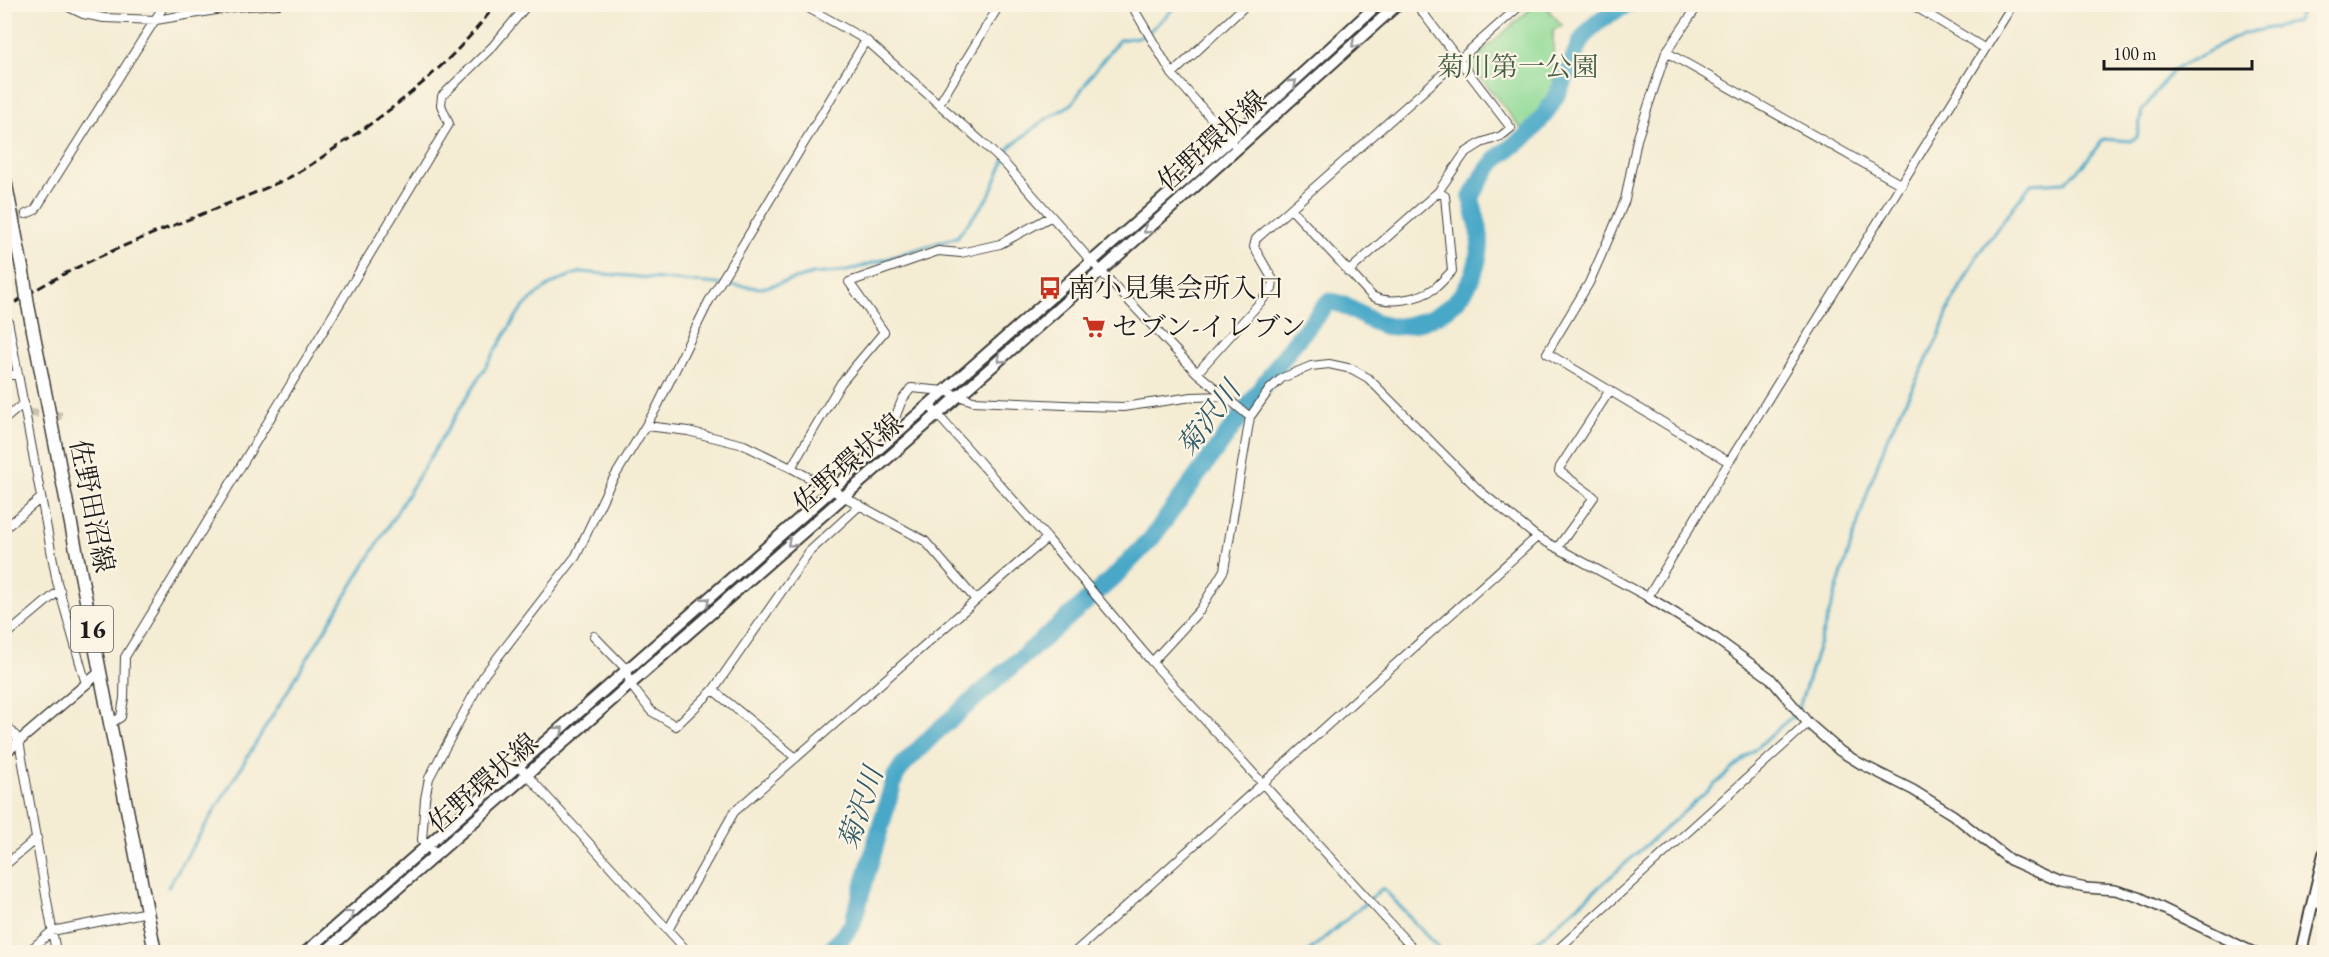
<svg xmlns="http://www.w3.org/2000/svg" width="2329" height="957" font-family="'EB Garamond','Noto Serif JP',serif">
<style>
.green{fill:#8fda96;stroke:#567b59;stroke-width:1.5}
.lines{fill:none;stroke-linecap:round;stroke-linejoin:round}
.stream{stroke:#4aa8c8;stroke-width:3}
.river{stroke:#4aa8c8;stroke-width:18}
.minor-tunnel{stroke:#c9c2ae;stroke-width:8;stroke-dasharray:8 4;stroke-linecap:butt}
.minor-casing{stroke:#3c3b37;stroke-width:10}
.tertiary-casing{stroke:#3c3b37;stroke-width:12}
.secondary-casing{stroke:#3c3b37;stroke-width:14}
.primary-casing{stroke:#3c3b37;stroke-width:15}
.minor{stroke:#fff;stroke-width:8}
.tertiary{stroke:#fff;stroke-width:9}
.secondary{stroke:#fff;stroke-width:10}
.primary{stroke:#fff;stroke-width:12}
.rail{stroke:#1c1c1c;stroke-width:3;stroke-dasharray:9 4.5;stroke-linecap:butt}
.primary-bridge-casing{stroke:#3c3b37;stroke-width:15;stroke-linecap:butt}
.primary-bridge{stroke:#fff;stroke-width:12}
.oneway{stroke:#999}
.labels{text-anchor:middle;stroke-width:4.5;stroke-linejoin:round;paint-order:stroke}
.shield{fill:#fcf5e5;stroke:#5f5d58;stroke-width:1.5}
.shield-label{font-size:26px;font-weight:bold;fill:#1c1c1c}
.park-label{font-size:27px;fill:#445e47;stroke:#fcf5e5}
.street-label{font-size:27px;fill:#1c1c1c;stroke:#fcf5e5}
.poi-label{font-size:27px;fill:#1c1c1c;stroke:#fcf5e5;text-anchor:start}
.water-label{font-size:28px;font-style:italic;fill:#315b69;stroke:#fcf5e5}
</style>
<rect width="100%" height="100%" fill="#fcf5e5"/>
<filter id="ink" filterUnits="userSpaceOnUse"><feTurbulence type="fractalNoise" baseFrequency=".0167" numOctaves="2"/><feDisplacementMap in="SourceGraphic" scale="12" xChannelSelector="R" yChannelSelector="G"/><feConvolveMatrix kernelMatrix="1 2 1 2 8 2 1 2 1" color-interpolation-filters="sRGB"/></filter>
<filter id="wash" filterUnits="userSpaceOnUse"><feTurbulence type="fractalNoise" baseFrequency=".008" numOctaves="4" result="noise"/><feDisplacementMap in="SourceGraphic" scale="24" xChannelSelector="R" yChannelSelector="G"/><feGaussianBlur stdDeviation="1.35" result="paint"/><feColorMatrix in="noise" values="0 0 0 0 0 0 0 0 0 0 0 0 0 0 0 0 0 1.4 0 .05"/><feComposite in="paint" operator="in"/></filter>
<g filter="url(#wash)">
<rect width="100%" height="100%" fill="#f4ecd3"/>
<path class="green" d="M1536,4l8,1 18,20 -9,6 1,64 -16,24 -14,13 -51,-64v-8z"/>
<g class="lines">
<path class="stream" d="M1799,708l71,-223 18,-49 50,-98 12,-32 28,-52 53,-70 34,-2 19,-18 19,-25 27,2 7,-4 5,-26 31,-41 69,-36 50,-11 5,-2 8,-17
M168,887l351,-575c20,-22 35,-32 63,-40l180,16 51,-14 34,-3 110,-34 31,-39 22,-51 33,-26 29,-17 20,-30 27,-34 25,-4 35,-32
M1308,952l75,-64 59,64
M1525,952l271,-239"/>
<path class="river" d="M830,952l22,-27 43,-148 7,-11 33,-33 177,-154 39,-40 140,-192 37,-45c15,-3 39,21 59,24 10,2 22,-1 32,-4 37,-10 58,-40 61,-78 1,-16 -6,-31 -9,-46 8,-16 18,-34 32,-45 15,-11 24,-15 35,-30 20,-24 31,-54 43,-82 17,-23 24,-24 47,-37"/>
</g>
</g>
<g filter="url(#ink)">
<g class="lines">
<path class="minor-tunnel" d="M4,221l22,-7
M30,413l34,3"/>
<g class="minor-casing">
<path id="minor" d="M62,4l21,10 21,4 52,2 78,-13 45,-3
M801,4l65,36 117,103 23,22 86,97 105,111 53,44
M1131,4l41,70 61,69
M1699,4l-33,48 -29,88 -12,60 -13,31 -23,52 -42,70 182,109
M1911,4l73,44
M1666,52l236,133
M1172,74l75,-70
M939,104l61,-100
M1291,209l81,87c17,9 48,3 63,-8 6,-5 12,-12 17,-17l-7,-75 -7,-4
M26,214l9,-4 130,-206
M1348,272l90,-80 27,-39 16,-10 20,-7 10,-8 -95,-124
M4,324l4,-3 49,261 29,102
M1197,373l75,-84 1,-9 -19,-33 2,-8 266,-235
M4,376l14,-2
M929,405l118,133 105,124 264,290
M895,418l7,-18 9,-12 34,3 28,10 113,5 37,1 69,-10 33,-1
M4,420l20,-17
M647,426l41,5 56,14 51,25 130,71 51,59
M791,468l50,-85 43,-51 -35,-50 89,-31 23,2 39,-9 50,-27
M4,529l37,-31
M1558,547l36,-50 -35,-26 1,-4 50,-77
M594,636l33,34 3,14 21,27 25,15 37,-36 96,-138 51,-47
M4,637l56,-47
M1152,662l48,-52 24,-40 26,-153 19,-27 13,-12 29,-12 18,-2 23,5 16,9 112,113 57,46 111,60 81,-135 284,-458
M713,690l83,68
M4,723l16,18
M110,724l11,-7 3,-19 1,-41 324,-533 -8,-19 1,-9 51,-50 35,-42
M19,741l37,211
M519,766l169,186
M436,855l-14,-15 3,-41 4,-21 55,-103 92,-119 33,-70 48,-79 52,-106 157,-261
M4,866l33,-28
M2315,892l9,19
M668,930l66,-118 313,-274
M28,952l24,-21 96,-19
M1075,952l462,-415
M1555,952l253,-229"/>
</g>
<g class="tertiary-casing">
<path id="tertiary" d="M1648,597l67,41 55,40 38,45 32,28 21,13 52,26 40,25 57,45 52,23 24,5 29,2 24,7 114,55
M4,754l96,-82"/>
</g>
<g class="secondary-casing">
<path id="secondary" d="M306,952l924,-812 148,-136
M325,952l776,-681 297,-267
M2301,952l23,-98"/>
</g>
<g class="primary-casing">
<path id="primary" d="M4,175l20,103
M28,305l127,647"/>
</g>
<use href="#minor" class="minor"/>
<use href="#tertiary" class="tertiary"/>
<use href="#secondary" class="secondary"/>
<use href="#primary" class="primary"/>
<path class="rail" d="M4,310c85,-59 187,-88 280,-130 19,-9 37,-22 54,-34 60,-39 115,-84 158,-142"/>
<g class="primary-bridge-casing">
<path id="primary-bridge" d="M24,278l4,27"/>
</g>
<use href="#primary-bridge" class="primary-bridge"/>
</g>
<defs><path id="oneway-chevron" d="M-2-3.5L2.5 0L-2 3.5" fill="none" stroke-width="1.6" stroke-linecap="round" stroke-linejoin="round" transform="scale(1.5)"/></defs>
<g class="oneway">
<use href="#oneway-chevron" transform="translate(1355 44) rotate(138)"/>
<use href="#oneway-chevron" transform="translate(1293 83) rotate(-43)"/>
<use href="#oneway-chevron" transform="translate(1147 230) rotate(138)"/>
<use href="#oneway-chevron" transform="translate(1001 359) rotate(139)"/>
<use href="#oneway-chevron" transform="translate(791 543) rotate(139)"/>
<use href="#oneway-chevron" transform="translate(706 601) rotate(-41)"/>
<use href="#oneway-chevron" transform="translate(560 730) rotate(-42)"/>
<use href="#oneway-chevron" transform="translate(350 914) rotate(-41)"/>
</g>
</g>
<defs>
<g id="bus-bare" transform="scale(1.8)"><path d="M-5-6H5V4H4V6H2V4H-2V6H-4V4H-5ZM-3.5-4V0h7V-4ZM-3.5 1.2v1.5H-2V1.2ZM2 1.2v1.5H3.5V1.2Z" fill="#c8321e" stroke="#fcf5e5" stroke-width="2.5" paint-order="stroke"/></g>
<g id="supermarket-bare" transform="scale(1.8)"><path d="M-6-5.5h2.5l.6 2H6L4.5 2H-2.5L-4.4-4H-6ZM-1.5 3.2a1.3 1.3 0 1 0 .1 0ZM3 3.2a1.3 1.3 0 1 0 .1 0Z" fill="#c8321e" stroke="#fcf5e5" stroke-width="2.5" paint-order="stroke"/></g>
</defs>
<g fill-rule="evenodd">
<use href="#bus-bare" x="1050" y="288"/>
<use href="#supermarket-bare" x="1094" y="327"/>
</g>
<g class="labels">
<rect class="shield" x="71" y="606" width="42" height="46" rx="4.5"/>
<g class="shield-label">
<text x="92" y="638">16</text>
</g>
<g class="park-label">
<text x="1518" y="76">菊川第一公園</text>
</g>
<g class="street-label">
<text transform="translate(1212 141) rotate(-42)" y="9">佐野環状線</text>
<text transform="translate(848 463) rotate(-41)" y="9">佐野環状線</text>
<text transform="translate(92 506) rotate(79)" y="9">佐野田沼線</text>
<text transform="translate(483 783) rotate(-41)" y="9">佐野環状線</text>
</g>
<g class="poi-label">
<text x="1068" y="297">南小見集会所入口</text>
<text x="1112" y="336">セブン-イレブン</text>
</g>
<g class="water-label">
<text transform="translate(1208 418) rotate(-53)" y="10">菊沢川</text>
<text transform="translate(860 808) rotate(-71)" y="10">菊沢川</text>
</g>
</g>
<rect width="2329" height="957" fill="none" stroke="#fcf5e5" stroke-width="24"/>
<path d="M2104 60v9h148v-9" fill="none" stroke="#1c1c1c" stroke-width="3"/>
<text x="2113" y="60" font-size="18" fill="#1c1c1c" stroke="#fcf5e5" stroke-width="4.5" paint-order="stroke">100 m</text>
</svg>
